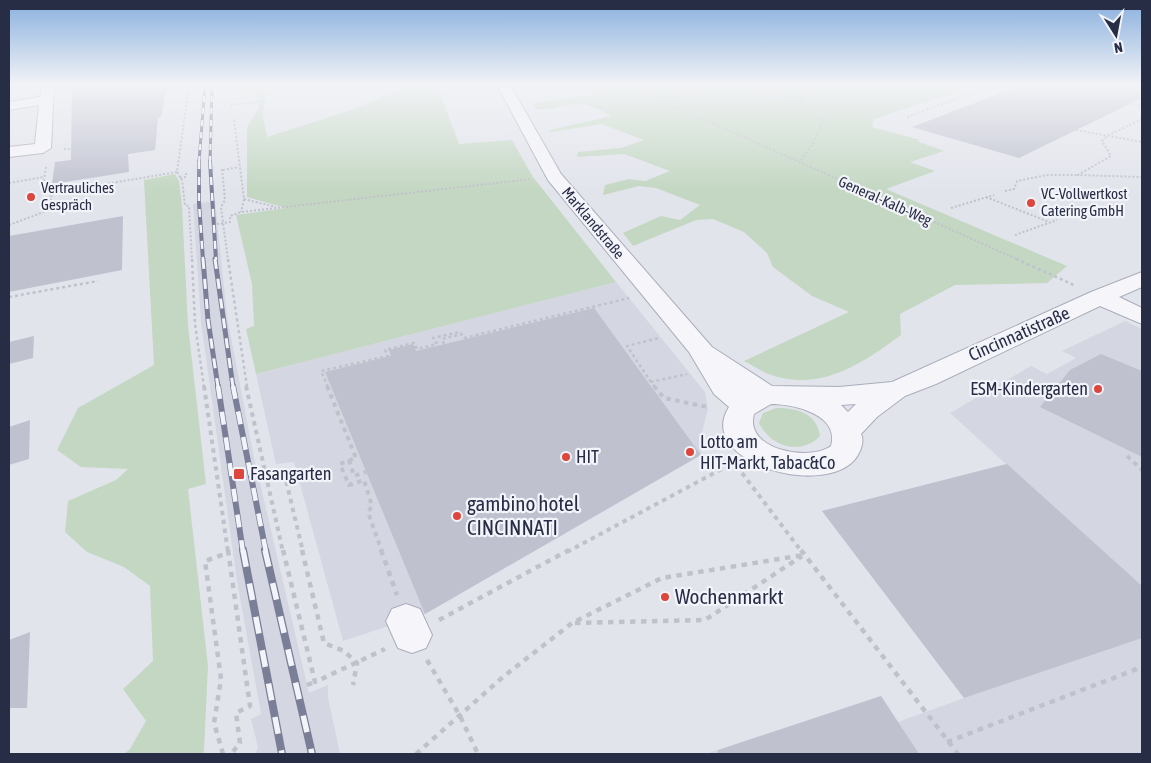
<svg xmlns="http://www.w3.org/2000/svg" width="1151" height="763" font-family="'Asap Condensed',sans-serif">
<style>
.built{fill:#d4d6e1}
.green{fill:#c3d7c2}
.building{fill:#bfc1cf}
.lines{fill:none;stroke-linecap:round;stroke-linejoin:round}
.minor-casing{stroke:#aaadba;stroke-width:2}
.path-far3{stroke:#c0c2cb;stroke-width:2;stroke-dasharray:2 2;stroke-linecap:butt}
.path-far2{stroke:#c0c2cb;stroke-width:2.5;stroke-dasharray:3 3;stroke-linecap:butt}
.path-far1{stroke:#c0c2cb;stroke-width:4;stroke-dasharray:4.5 4.5;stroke-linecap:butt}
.path{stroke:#c0c2cb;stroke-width:4.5;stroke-dasharray:5.5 5.5;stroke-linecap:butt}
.minor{fill:#f6f6fa;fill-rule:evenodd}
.rail-far4-casing{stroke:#7a7f97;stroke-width:3}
.rail-far3-casing{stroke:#7a7f97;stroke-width:4}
.rail-far2-casing{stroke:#7a7f97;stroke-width:5}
.rail-far1-casing{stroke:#7a7f97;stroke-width:6}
.rail-casing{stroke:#7a7f97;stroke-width:8}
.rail-far4{stroke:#f2f4f9;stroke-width:2;stroke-dasharray:6;stroke-linecap:butt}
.rail-far3{stroke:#f2f4f9;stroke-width:2.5;stroke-dasharray:8;stroke-linecap:butt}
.rail-far2{stroke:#f2f4f9;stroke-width:3;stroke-dasharray:10;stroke-linecap:butt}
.rail-far1{stroke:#f2f4f9;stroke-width:4.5;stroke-dasharray:13;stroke-linecap:butt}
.rail{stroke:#f2f4f9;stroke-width:5.5;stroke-dasharray:17;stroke-linecap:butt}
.poi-dot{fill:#dc463d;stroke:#f2f4f9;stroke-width:2}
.labels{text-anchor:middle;stroke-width:4.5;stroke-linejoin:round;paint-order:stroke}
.far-poi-label{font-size:15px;fill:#282d46;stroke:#f2f4f9;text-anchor:start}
.far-street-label{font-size:15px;fill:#282d46;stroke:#f2f4f9}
.street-label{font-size:18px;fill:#282d46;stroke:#f2f4f9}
.poi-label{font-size:18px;fill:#282d46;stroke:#f2f4f9;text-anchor:start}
.near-poi-label{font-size:21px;fill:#282d46;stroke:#f2f4f9;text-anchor:start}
</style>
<rect width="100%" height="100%" fill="#e2e4ec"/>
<path class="built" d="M215,201l12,115 26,137 56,240 19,-8v13l12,56h-85l3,-7 -7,-28 10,-5 -24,-133 -36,-259 -8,-118z
M616,282l89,110 3,17 -6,23 -1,23 -276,159 -82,27 -49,-179 -18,2 -20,-90z
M1125,321l17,8v425h-436l175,-58 17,26 66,-24 -142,-187 184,-47 -56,-51 81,-47 16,8 29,-16 -14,-7z"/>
<path class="green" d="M236,85h30l-3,31 4,21 81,-26 63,-26h26l22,59 53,-4 21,37 83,105 -360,92 -10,-45 8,-3 -2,-42 -16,-69 50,-7 -39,-11v-69l12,-21 -5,-15 -17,1z
M571,85h406l-103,34 -2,8 48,13 -3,1 27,10 -34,11 25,9 -49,18 181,77 -20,17 -92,2 -55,29 1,21c-38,28 -80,57 -130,40 -9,-3 -19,-10 -27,-14l105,-49 -37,-16 -39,-29 -6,-14 -23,-21 -31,-13 -17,1 -63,26 -10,-13 38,-17 19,4 20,-15 -44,-17 -17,-2 -36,9 2,-10 24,-6 16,2 25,-10 -46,-17 -47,3 1,-5 43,-4 23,-8 -42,-16 -51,8 -1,-2 61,-14c-10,-6 -25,-13 -37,-12 -14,2 -25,7 -39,5v-6c20,-5 39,-4 58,-9z
M175,174l4,7 3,25 6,119 18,159 -18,5 20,177 -4,84 -1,4h-79l6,-5 16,-28 -23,-32 30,-28 -3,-75 -26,-19 -37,-15 -22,-20 3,-31 48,-21 12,-11 -47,-2 -24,-17 21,-42 76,-43 -10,-185z
M776,408c21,0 41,5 44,28 -19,20 -49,11 -61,-13l4,-10z"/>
<path class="building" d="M89,85h78l-6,32 -3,1 -3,32 -27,4 1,18 -77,12 3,-22 16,-2 1,-72z
M1022,85h120v13l-123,60 -107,-31z
M123,216l-1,54 -113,22v-56z
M594,308l107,147 -276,159 -100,-242 66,-16 -2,-6 24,-6 3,7z
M34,336l-1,22 -24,6v-22z
M1101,354l41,17v86l-102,-50 30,-37z
M30,420l-1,39 -20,6v-38z
M1007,464l135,122v52l-178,60 -142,-187z
M30,632l-3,76h-18v-68z
M881,696l38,58h-201v-4z"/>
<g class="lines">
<g class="minor-casing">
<path id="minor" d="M42,85h12l-3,63 -8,5 -34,4v-10l26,-3 4,-39 -30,5v-8l31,-5z
M497,85h13l51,89 151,173 60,39 67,1 53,-5 199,-90 51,-20v15l-23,10 23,11v16l-42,-18 -164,78 -31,12 -28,21 -16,17c3,6 1,13 -2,19 -24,49 -166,11 -130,-46l-15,-13 -25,-42 -141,-172zM771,404c22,0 69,10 60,42 -22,16 -87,4 -77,-32zM856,404l-8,8 -7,-7z
M406,604l14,5 12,26 -6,13 -14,5 -14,-5 -12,-27 6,-12z"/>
</g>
<path class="path-far3" d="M189,85l-12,87 5,8 3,25 4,1 3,54
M627,85l392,175
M739,85l62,18
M1061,85l20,7
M663,101l29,-9 11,-7
M231,105l34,-4
M1023,109l41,-17 25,2 53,12
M907,117l88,-32
M1142,119l-35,17 -5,5 9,15 -33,19 64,2
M234,120l10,79 -3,13
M1076,130l66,12
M64,149l32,1
M799,163l15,-21 9,-22 -22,-17 1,-18
M46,167l-4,25 10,1 125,-21
M222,169l3,31 -4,7 7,53
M223,170l16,-3
M180,178l6,-1v-4
M9,183l35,-6
M1005,191l9,-2 3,-8 30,-6h31
M986,197l63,25
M244,199l32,8
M951,208l43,-13
M217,224l13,-2v-6l11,-4 291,-33
M9,225l40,-15 3,-17
M1015,235l42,-15
M9,255l71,-13v-5"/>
<path class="path-far2" d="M192,259l3,65 9,63
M228,259l19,128
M1016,259l58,26
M9,297l89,-16
M444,344l-2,-5 20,-5
M396,356l-2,-4 22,-5
M413,364l30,23
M651,382l-24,-36 32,-8
M328,387l-7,-16 67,-15 -3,-6 29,-7 3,6 20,-5 -4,-6 27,-6 4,6 165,-40
M505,387l9,-9 19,-12 14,3 12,9 -7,9
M655,387l-4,-5 36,-8"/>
<path class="path-far1" d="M204,386l24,166
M246,386l37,166
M327,386l29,72 -16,6 9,21 15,-5 8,26 -4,6 14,40
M441,386l32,25 45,21 63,5 32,22 21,25
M553,386l-6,13 20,15 9,1 5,6v16
M654,386l10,12 43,9
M454,397c19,2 38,5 52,-11
M500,424l47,-25
M1127,456l15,14
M349,460l5,16 12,-4
M742,473l60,79
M259,480l25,-8 19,80
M567,552l164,-88"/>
<path class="path" d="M228,550l22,156 -14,7 4,30 -9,11
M283,550l32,132 70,-33
M302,550l22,93 20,8 13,12 -4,22
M381,550l16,45
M801,550l157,204
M439,620l130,-70
M575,623l130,-3 97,-64
M427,660l33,56 18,38
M307,685l8,-3
M947,742l195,-75
M223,754l-9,-31 7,-44 -16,-118 23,-8
M416,754l87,-77 69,-54 90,-45 142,-23"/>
<use href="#minor" class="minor"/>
<g class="rail-far4-casing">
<path id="rail-far4" d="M199,162l6,-77
M210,162l2,-77"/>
</g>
<g class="rail-far3-casing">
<path id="rail-far3" d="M199,161v42l4,57
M210,161l6,99"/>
</g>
<g class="rail-far2-casing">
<path id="rail-far2" d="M203,259l5,61 10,67
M215,259l18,128"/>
</g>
<g class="rail-far1-casing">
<path id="rail-far1" d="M218,386l25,166
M233,386l33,166"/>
</g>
<g class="rail-casing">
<path id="rail" d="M243,550l39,204
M265,550l47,204"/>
</g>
<use href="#rail-far4" class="rail-far4"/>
<use href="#rail-far3" class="rail-far3"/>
<use href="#rail-far2" class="rail-far2"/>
<use href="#rail-far1" class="rail-far1"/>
<use href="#rail" class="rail"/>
</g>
<linearGradient id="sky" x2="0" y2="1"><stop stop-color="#89b0de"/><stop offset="0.44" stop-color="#f2f3f6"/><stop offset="1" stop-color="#f2f3f6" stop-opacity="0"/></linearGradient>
<rect width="1151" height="192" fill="url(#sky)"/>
<g class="poi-dot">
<circle cx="31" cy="197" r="5"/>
<circle cx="1031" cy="203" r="5"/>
<circle cx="1098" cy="389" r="5"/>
<circle cx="690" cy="452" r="5"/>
<circle cx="566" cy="457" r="5"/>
<rect x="233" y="468" width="12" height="12" rx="2.5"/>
<circle cx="457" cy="516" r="5"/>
<circle cx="665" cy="597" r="5"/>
</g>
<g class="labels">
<g class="far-poi-label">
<text x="41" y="193">Vertrauliches<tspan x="41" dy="17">Gespräch</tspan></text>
<text x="1041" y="199">VC-Vollwertkost<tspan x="1041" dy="17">Catering GmbH</tspan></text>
</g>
<g class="far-street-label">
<text transform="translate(885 201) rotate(24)" y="5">General-Kalb-Weg</text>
<text transform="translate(593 223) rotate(50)" y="5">Marklandstraße</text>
</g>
<g class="street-label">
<text transform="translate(1019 334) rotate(-24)" y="6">Cincinnatistraße</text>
</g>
<g class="poi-label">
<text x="1088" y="395" text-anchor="end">ESM-Kindergarten</text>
<text x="700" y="448">Lotto am<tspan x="700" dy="21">HIT-Markt, Tabac&amp;Co</tspan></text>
<text x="576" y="463">HIT</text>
<text x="250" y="480">Fasangarten</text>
</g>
<g class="near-poi-label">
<text x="467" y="511">gambino hotel<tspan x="467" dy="24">CINCINNATI</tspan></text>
<text x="675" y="604">Wochenmarkt</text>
</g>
</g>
<rect width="1151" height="763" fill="none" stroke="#282d46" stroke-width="20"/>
<g transform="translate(1116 35) rotate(169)" stroke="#f2f4f9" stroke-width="4" paint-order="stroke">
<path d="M0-4L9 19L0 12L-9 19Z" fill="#282d46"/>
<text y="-8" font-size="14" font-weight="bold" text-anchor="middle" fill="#282d46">N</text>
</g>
</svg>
